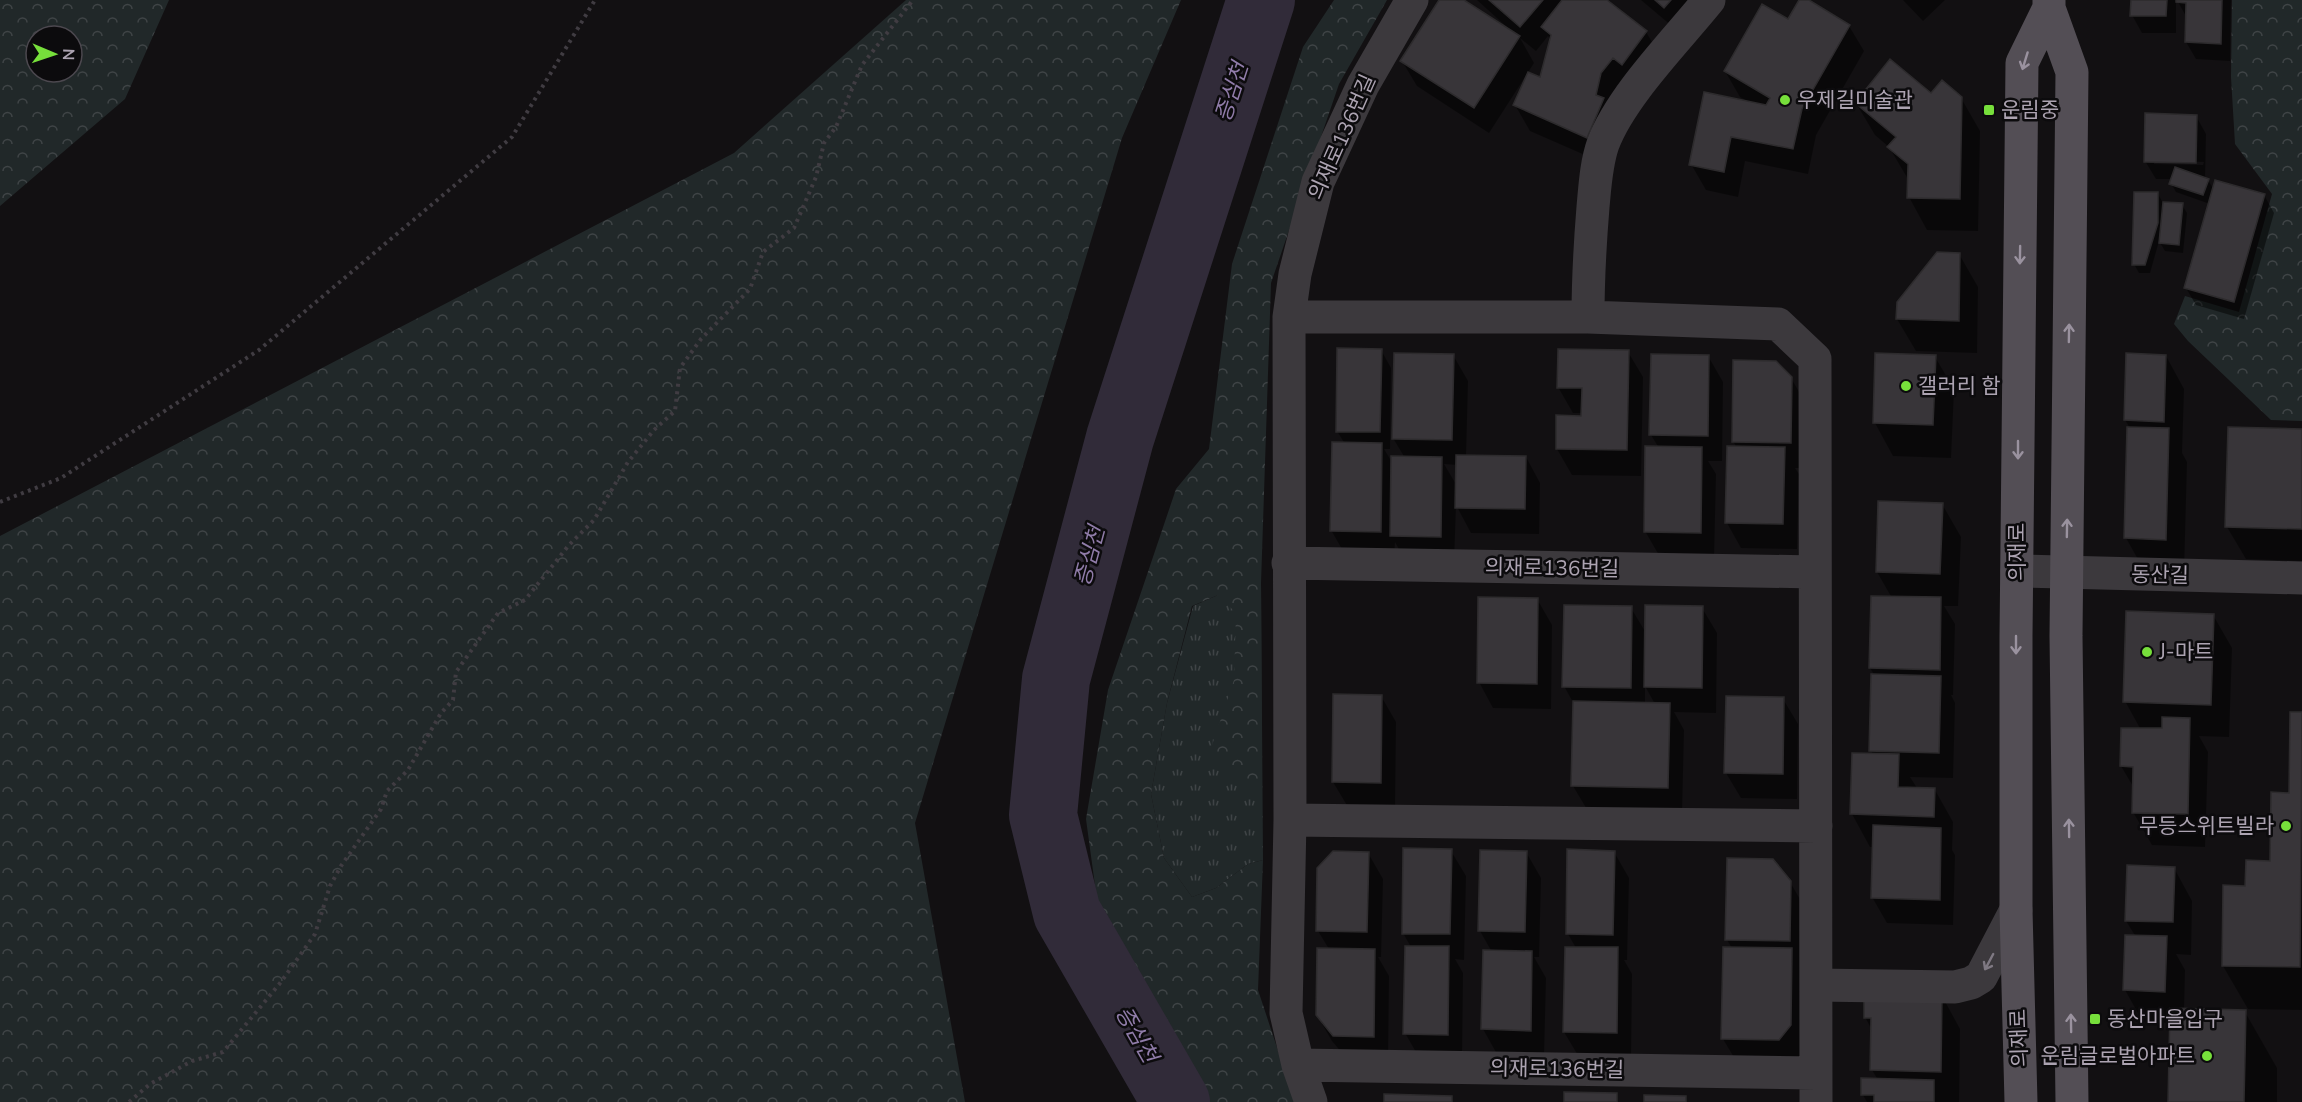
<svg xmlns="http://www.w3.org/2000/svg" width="2302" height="1102" font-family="'Nunito Sans','Noto Sans KR',sans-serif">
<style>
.grass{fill:url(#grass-tufts)}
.forest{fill:url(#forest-crowns);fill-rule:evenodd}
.shadow{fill:#0007;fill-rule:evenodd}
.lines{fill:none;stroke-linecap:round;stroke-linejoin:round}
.river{stroke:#312b39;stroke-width:68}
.building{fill:#383539;stroke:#2d2b2d;stroke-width:1.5}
.path{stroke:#403c42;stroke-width:4;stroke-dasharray:3 4.5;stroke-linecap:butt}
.minor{stroke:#3c393d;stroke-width:33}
.major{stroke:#534e55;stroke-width:33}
.oneway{stroke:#9a929f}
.oneway2{stroke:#7f7983}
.poi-dot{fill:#77df3b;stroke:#0c0b0d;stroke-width:2}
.labels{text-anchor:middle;stroke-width:5;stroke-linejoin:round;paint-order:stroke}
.poi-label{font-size:21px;fill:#aca3b1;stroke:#0c0b0d;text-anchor:start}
.street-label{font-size:21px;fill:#aca3b1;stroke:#0c0b0d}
.water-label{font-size:22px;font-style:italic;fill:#907ca9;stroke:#0c0b0d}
</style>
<defs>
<pattern id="grass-tufts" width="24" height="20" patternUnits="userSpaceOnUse" patternTransform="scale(1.5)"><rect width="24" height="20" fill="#212829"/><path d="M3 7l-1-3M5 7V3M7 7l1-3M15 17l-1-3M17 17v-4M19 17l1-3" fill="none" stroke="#3f4446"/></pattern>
<pattern id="forest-crowns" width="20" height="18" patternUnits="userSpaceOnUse" patternTransform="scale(1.5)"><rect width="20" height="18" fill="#212829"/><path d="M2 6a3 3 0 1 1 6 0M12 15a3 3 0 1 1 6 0" fill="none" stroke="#3f4446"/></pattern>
</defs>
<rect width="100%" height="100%" fill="#121012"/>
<path class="grass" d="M1261,583l2,277 -15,4 -32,24 -24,9 -28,-39 -13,-64 16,-91 26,-97 25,-11z"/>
<path class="forest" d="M0,0h169l-44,99 -125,107zM36,36h36v36h-36z
M906,0h275l-59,138 -207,685 50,279h-965v-566l734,-383z
M1334,0h53l-48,84 -68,199 -10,300 1,204 -54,-30 26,-77 2,-67 -18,-18 -26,11 -25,97 -16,91 13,64 28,39 24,-9 32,-24 15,-4 -5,130 37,112h-93l-105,-202 -11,-81 22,-129 68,-201 33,-40 23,-185 71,-217z
M2232,0h70v421l-31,-1 -83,-79 -14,-17 11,-28 54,16 33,-118 -37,-50 -4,-67z"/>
<path class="shadow" d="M1441,0h20l46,29 1,-1 -31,-28h127l42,32 15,25 -60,105 -71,-31 -15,-26 26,-25 10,-39 -3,-5 -12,15 -16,-13 14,25 -45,70 -72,-47 -15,-25z
M1641,0h66l-28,32z
M1801,0h5l43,26 15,25 -48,84 -8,39 -63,-13 -7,36 -32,-7 -15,-26 58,-62 -9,-5 -15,-26 63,-50z
M1903,0h42l-22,21z
M2132,0h44v33h-34l-10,-18z
M2177,0h54l-1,61 -34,-2 -10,-17 1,-24z
M1931,95l30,3 19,33 -2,100 -51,-1 -18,-33 -1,-18 -19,-32 -14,-12 -19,-32z
M2196,116l10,18 -1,45 3,1 6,10 50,5 10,18 -30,106 -48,-14 -10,-17 24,-84 -34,-12 -5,-9 1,-4h-16l-11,-18zM2154,160l50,2 -1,3 -49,-1z
M2158,194l5,9 19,2 5,8 -4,40 -18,-2 -6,-10 -9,32h-11l-5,-9z
M1959,254l19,33 -1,66 -61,-2 -19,-32z
M1381,350l10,18 -1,81h-6l9,15 12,-6 -12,-20 60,-83 15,26 -2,75 60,1 14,26 -1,51 -68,-1 -15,-28 -2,57h-48l-11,-20 -1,15 -48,-1 -15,-26 14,-86 -8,-13zM1444,464l14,1 -1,21z
M1628,352l15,25 -2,99 -69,-1 -15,-26 1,-32h25v-4h-10l-15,-26z
M1708,356l15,26 -1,79h-14l8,13 -2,84 -54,-1 -15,-26 14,-83 -8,-13z
M2166,356l18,33 -2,64 5,9 -3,110 -40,-2 -18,-32 4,-110 -5,-8z
M1935,357l19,32 -3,69 -58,-2 -18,-33z
M1791,378l15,26 -1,64h-10l4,6 -2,75 -56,-1 -14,-25 10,-75 -4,-7z
M2302,430v131l-56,-2 -19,-32z
M1942,504l19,33 -3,69h-14l11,18 -2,71h-2l4,8 -2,75 -43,-1 7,11 18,2 18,32 -1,28 3,5 -2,70 -66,-2 -15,-26 2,-50h-4l-18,-33 21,-59 -2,-5 4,-74 -5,-8 22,-70 -15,-26z
M1537,599l15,26 -1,84 -58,-1 -14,-26z
M1631,608l15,25 56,-25 15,25 -1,80 -42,-1 10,18 -2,83 -94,-2 -15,-25 1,-82 -10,-18zM1645,686l10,18h-10z
M2213,615l19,33 -3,89 -30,-1 9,16 -3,95 -53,-2 -19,-33 1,-24 -13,-22 20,-36 -16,-29z
M1381,696l15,26 -1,86 -47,-1 -15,-25z
M1783,699l15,25 -1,75 -56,-1 -15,-25z
M2292,713h10v297l-54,-1 -25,-43 23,-79 26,-25 19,-67z
M1451,851l15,25 -2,84 -9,-1 8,14 -1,87 -42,-1 -15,-26 6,-86 -8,-14z
M1526,852l15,26 -2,79h-5l12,21 -2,78 -47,-2 -14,-25 9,-77 -12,-21z
M1614,852l15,26 -2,82h-3l8,14 -1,84 -52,-1 -15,-25 12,-84 -8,-14z
M1368,853l15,26 -2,78h-3l11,19 -1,86 -39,-1 -17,-20 -15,-26 12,-66 -11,-18z
M2174,868l18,33 -1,54 -15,-1 9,16 -1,40 61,2 32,56v34h-107l1,-79 -28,-1 -18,-32 11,-53 -10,-16z
M1790,882l15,26v143l-11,14 -56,-1 -15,-25 9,-91 -5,-8z
M1942,996l18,33 -1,73h-92l-4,-7 15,-15 -6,-10v-40l-7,-13z"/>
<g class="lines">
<path class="river" d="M1176,1102l-109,-189 -24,-98 13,-136 64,-241 141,-438"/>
</g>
<path class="building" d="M1439,0h25l56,36 -46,72 -74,-47z
M1489,0h54l-23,27z
M1562,0h45l40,31 -25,34 -9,-7 -12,15 -5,22 8,3 -17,40 -74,-33 15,-33 12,5 11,-42 -10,-8z
M1655,0h16l-7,8z
M1799,0h10l41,25 -48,84 -9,40 -62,-12 -7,35 -35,-7 15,-73 62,13 4,-7 -46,-27 38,-67 26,15z
M2131,0h36l-1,16h-36z
M2176,0h46l-1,44 -36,-2 1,-39 -10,-1z
M1890,59l41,34 11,-13 20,17 -2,102 -53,-1 1,-34 -21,-17 9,-10 -41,-34z
M2145,113l52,2 -1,48 -52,-1z
M2175,167l34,12 -6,16 -34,-11z
M2215,180l50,14 -31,108 -50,-14z
M2134,192h24v31l-13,42h-13z
M2163,202l20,1 -4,42 -20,-2z
M1937,252l23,1 -1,68 -63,-2 1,-17z
M1337,348l45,1 -2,83h-44z
M1558,349l71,1 -2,100 -71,-1v-34l25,1 1,-28h-25z
M1394,353l60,1 -2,86 -60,-1z
M1875,353l61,2 -3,70 -60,-2z
M2126,353l40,2 -2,67 -40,-2z
M1651,354l58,1 -1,81 -59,-1z
M1733,360l43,1 16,16 -1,66 -59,-1z
M2127,427l42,1 -3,112 -42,-2z
M2228,427l74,2v100l-77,-2z
M1332,442l50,1 -1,89 -51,-1z
M1645,446l57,1 -1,86 -57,-1z
M1727,446l58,1 -2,77 -58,-1z
M1456,455l70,1 -1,53 -70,-1z
M1391,456l51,1 -1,80 -51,-1z
M1878,501l65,2 -3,71 -64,-2z
M1871,596l70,1 -1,73 -71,-2z
M1478,597l60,1 -1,86 -60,-1z
M1564,605l68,1 -1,82 -69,-1z
M1645,605l58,1 -1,82 -58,-1z
M2126,611l88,3 -3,91 -88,-3z
M1871,674l70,2 -2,77 -70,-2z
M1333,694l49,1 -1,88 -49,-1z
M1726,696l58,1 -1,77 -59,-1z
M1573,701l97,2 -2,85 -97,-2z
M2290,712h12l-2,255 -78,-1 1,-81 22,1 1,-26 24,1 1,-69 18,1z
M2162,717l28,1 -2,96 -56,-1 1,-46 -13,-1 1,-38h41z
M1852,753l47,1 -1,33 37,1 -1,29 -84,-3z
M1873,825l68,3 -1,72 -69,-2z
M1403,848l49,1 -2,85h-48z
M1567,849l48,2 -2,84 -47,-1z
M1480,850l47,1 -2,81 -47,-1z
M1333,851l36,1 -2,80 -51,-1 1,-63z
M1727,858l46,1 18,22 -1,60 -65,-1z
M2127,865l48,2 -2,55 -48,-1z
M2125,935l42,1 -2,56 -42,-2z
M1405,946h44l-1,89 -45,-1z
M1565,947h53l-1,86 -54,-1z
M1723,947l69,1 -1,77 -12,15 -58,-1z
M1317,948l58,1 -1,88 -41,-1 -17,-21z
M1483,950l49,1 -1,80 -50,-2z
M1864,994l78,1 -1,77 -71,-2 1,-52h-7z
M2170,1008l76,2 -2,92h-76z
M1861,1078l73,2v22h-60v-7h-13z
M1564,1092l53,1v9h-53z
M1384,1094l68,2v6h-68z
M1644,1095l42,1v6h-42z"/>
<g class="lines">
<path class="path" d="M0,502l61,-24 198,-128 253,-213 83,-137
M129,1102l21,-18 42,-23 31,-9 58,-70 34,-48 15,-48 11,-20 40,-57 6,-18 21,-21 33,-57 12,-13 3,-28 42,-59 27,-13 44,-55 25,-25 34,-58 26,-32 21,-19 5,-43 21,-29 49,-50 13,-37 31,-24 22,-51 8,-34 12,-16 26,-62 51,-65"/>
<path class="minor" d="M1289,317h299l190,7 37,35 1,743
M1588,317c0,-37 2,-73 5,-110 2,-21 3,-43 10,-63 18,-48 73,-103 106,-144
M1288,563l527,9
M2017,571l285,7
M1290,820l526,6
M1816,985l139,2 16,-4 10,-6 35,-67
M1298,1065l518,8
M1311,1102l-13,-37 -12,-52 4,-193 -1,-503 6,-43 23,-92 45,-97 49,-85"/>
<path class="major" d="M2049,0v8l23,64 -6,564 6,466
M2021,1102l-5,-192v-273l6,-574 27,-55"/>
</g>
<defs><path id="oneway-shaft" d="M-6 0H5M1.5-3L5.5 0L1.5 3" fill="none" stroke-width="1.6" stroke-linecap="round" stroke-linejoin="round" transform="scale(1.5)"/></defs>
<g class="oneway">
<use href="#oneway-shaft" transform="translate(2025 61) rotate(107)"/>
<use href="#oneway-shaft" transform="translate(2020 255) rotate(91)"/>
<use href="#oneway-shaft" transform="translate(2069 333) rotate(-89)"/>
<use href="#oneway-shaft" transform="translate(2018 450) rotate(90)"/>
<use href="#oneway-shaft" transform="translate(2067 528) rotate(-89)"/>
<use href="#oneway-shaft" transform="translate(2016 645) rotate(90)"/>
<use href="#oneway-shaft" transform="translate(2069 828) rotate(-91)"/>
<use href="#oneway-shaft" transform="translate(2071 1023) rotate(-91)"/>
</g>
<use class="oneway2" href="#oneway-shaft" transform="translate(1989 962) rotate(118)"/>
<g class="poi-dot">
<circle cx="1785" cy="100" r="6"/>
<rect x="1983" y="104" width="12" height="12" rx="3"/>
<circle cx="1906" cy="386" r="6"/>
<circle cx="2147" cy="652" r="6"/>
<circle cx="2286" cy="826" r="6"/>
<rect x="2089" y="1013" width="12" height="12" rx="3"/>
<circle cx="2207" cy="1056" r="6"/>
</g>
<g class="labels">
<g class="poi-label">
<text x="1797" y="107">우제길미술관</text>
<text x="2001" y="117">운림중</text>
<text x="1918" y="393">갤러리 함</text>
<text x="2159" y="659">J-마트</text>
<text x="2274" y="833" text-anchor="end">무등스위트빌라</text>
<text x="2107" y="1026">동산마을입구</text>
<text x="2195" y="1063" text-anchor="end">운림글로벌아파트</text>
</g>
<g class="street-label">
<text transform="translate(1342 137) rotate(-66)" y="7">의재로136번길</text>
<text transform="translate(2017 552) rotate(-90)" y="7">의재로</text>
<text transform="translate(1552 568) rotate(1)" y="7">의재로136번길</text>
<text transform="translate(2160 575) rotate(1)" y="7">동산길</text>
<text transform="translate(2019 1038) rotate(-92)" y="7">의재로</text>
<text transform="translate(1557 1069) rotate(1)" y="7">의재로136번길</text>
</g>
<g class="water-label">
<text transform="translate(1231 92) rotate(-72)" y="8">증심천</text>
<text transform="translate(1089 556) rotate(-75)" y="8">증심천</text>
<text transform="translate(1137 1034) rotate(60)" y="8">증심천</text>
</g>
</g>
<g transform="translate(54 54) rotate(92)"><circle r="28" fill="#0c0b0d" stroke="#4c484f" stroke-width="1.5"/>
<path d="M0-4.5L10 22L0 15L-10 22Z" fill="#77df3b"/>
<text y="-9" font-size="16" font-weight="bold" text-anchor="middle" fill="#aca3b1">N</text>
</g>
</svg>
